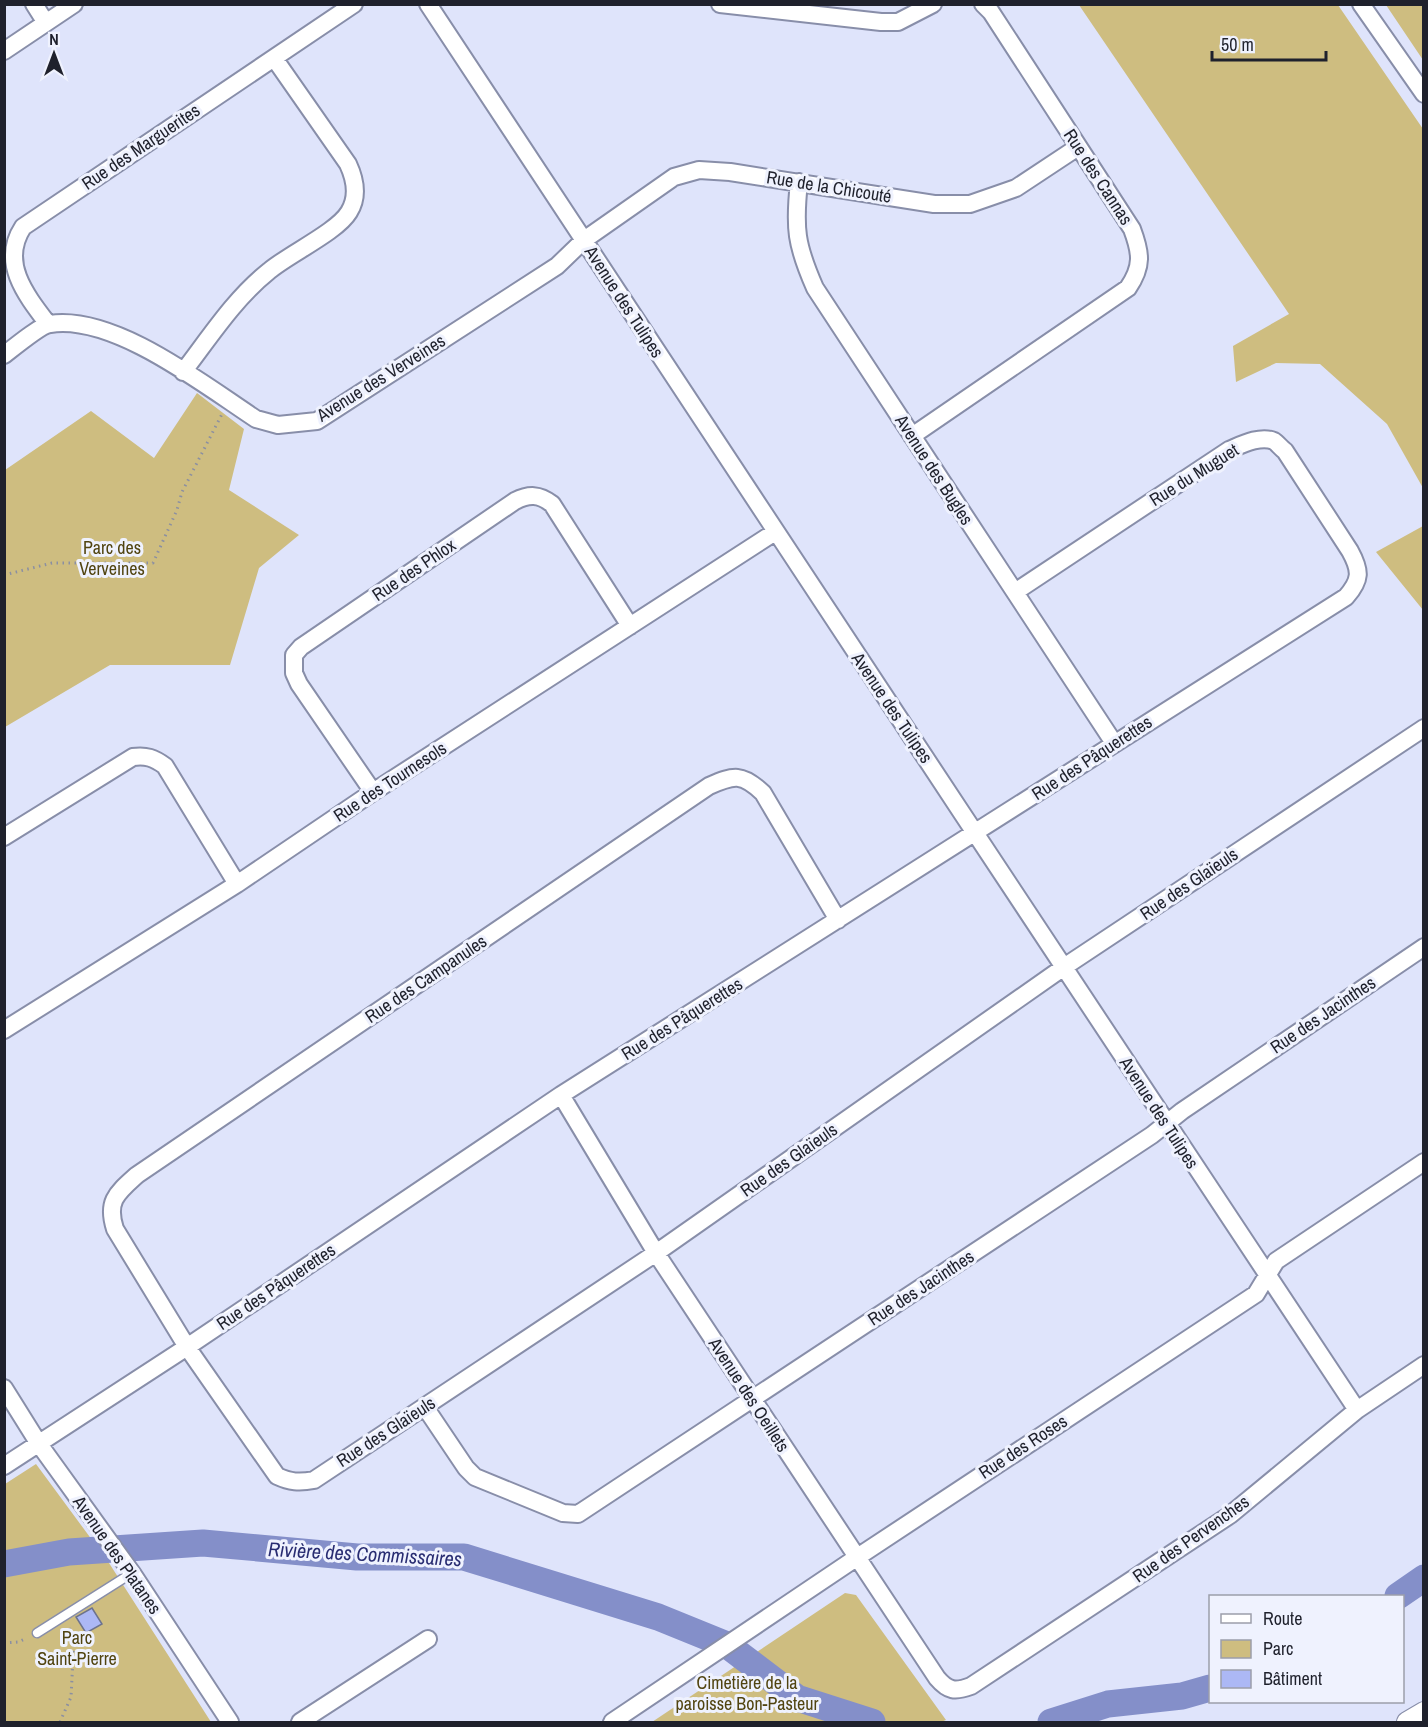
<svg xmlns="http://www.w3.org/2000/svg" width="1428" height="1727" font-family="'Archivo Narrow',sans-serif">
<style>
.green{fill:#cebd80}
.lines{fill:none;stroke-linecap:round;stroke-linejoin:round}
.river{stroke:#848fc9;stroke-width:27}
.building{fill:#acb8f5;stroke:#6d738d;stroke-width:1.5}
.service-casing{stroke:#888ea9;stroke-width:11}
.minor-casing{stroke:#888ea9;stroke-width:20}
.tertiary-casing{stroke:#888ea9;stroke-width:22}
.path{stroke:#8b8fa1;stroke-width:3;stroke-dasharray:1.5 4.5;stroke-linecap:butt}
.service{stroke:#fff;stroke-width:8}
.minor{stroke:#fff;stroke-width:16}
.tertiary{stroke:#fff;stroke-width:20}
.labels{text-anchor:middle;stroke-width:6;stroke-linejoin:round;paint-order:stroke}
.street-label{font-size:18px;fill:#1f212c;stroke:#eff2fe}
.park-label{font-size:18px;fill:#514410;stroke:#eff2fe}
.water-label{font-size:20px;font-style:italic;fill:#292d72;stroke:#eff2fe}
</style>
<rect width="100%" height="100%" fill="#dfe4fb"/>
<path class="green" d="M1079,5h259l85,124v359l-36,-64 -67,-60 -44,-1 -40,19 -3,-36 56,-32z
M1386,5h37v55z
M197,393l47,36 -15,61 70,45 -40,33 -29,97h-120l-105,62v-257l86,-59 63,47z
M1423,526v84l-47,-58z
M36,1464l73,99 102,159h-206v-238z
M845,1593l11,2 90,125 -5,2h-289z"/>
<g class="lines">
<path class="river" d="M4,1564l65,-12 134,-9 154,14h107l194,60 69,28 70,53 75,24
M1398,1596l26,-18
M1051,1722l57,-18 74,-8 28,-8"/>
</g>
<path class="building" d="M92,1608l10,16 -16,9 -10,-16z"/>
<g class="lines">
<g class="service-casing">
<path id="service" d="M37,1633l95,-60"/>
</g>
<g class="minor-casing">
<path id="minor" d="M34,4l12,19
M428,4c310,469 618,938 929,1406
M720,4l161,18h17l35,-18
M1361,4l63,90
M4,51l70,-47
M799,182c-5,46 -3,63 16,106l299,455
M48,324c-23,-30 -48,-62 -25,-97l331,-223
M4,355c9,-7 37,-30 46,-31 64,-10 154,61 206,95l22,6 39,-4 240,-155 27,-26 90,-63 25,-7 31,2 204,32h36l46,-16 62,-41
M183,372c27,-35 51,-73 86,-101 20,-17 68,-39 80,-59 10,-16 6,-33 -1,-48l-74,-106
M912,436l216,-148c15,-22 13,-35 4,-59l-141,-217 -8,-8
M373,792l-74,-108 -5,-11v-18l7,-8 214,-146c14,-7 24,-7 37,3l78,122
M4,837l129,-80c13,-2 21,1 32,9l72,118
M838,920l-75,-127c-21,-20 -29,-18 -54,-7l-572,389c-20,18 -31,26 -22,54l72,118 90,129c13,6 22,7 37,4l342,-227 408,-286 360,-239
M4,1030l233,-146 136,-92 402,-260
M561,1095l95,158 281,425c11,13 18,14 34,8l259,-171 127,-105 67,-45
M4,1388l35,56 93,129 98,149
M425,1407l41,61 9,9 88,36 15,1 574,-379 30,-24 242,-164
M4,1466l183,-119 374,-252 785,-498c15,-17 15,-26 4,-46l-65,-100c-3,-2 -8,-8 -11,-10 -14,-6 -33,4 -45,9l-214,142
M300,1722l128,-83
M612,1722l244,-164 400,-264 20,-33 148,-99"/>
</g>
<g class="tertiary-casing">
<path id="tertiary" d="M1407,1722l17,-10"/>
</g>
<path class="path" d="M4,575l48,-12h101l24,-53 5,-18 40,-78
M4,1643l14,-1 9,-4
M60,1722l11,-25 3,-58 -6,-13"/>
<use href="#service" class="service"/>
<use href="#minor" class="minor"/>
<use href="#tertiary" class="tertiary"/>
</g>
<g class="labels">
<g class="street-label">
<text transform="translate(141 147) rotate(-34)" y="6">Rue des Marguerites</text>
<text transform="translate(1098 177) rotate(57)" y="6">Rue des Cannas</text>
<text transform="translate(829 187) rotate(9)" y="6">Rue de la Chicouté</text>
<text transform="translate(624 302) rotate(57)" y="6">Avenue des Tulipes</text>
<text transform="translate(381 378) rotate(-32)" y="6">Avenue des Verveines</text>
<text transform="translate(934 470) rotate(57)" y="6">Avenue des Bugles</text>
<text transform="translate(1194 475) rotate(-32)" y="6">Rue du Muguet</text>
<text transform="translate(414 570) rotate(-34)" y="6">Rue des Phlox</text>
<text transform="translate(892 708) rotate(56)" y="6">Avenue des Tulipes</text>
<text transform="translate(1092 758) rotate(-33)" y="6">Rue des Pâquerettes</text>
<text transform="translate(390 782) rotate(-33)" y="6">Rue des Tournesols</text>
<text transform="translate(1189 884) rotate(-34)" y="6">Rue des Glaïeuls</text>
<text transform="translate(426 979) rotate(-34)" y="6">Rue des Campanules</text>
<text transform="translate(1323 1015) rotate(-34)" y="6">Rue des Jacinthes</text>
<text transform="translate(682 1019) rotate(-32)" y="6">Rue des Pâquerettes</text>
<text transform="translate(1159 1113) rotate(57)" y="6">Avenue des Tulipes</text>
<text transform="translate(789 1160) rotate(-35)" y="6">Rue des Glaïeuls</text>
<text transform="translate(276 1287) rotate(-34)" y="6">Rue des Pâquerettes</text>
<text transform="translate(921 1288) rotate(-33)" y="6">Rue des Jacinthes</text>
<text transform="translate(749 1395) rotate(57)" y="6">Avenue des Oeillets</text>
<text transform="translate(386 1432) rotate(-33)" y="6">Rue des Glaïeuls</text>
<text transform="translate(1023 1447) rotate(-33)" y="6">Rue des Roses</text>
<text transform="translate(1191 1539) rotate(-35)" y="6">Rue des Pervenches</text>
<text transform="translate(117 1555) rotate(55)" y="6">Avenue des Platanes</text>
</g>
<g class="park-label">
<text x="112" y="554">Parc des<tspan x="112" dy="21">Verveines</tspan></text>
<text x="77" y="1644">Parc<tspan x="77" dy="21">Saint-Pierre</tspan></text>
<text x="747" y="1689">Cimetière de la<tspan x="747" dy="21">paroisse Bon-Pasteur</tspan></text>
</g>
<g class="water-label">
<text transform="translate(365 1554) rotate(3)" y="7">Rivière des Commissaires</text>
</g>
</g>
<rect width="1428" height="1727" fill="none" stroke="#1f212c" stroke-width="12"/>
<rect x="1209" y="1595" width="195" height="108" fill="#eff2fe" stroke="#9c9eaa" stroke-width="1.5"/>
<rect x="1221" y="1614" width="30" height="9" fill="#ffffff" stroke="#9c9eaa" stroke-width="1.5"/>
<text x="1263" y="1625" font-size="18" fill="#1f212c">Route</text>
<rect x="1221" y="1640" width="30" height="18" fill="#cebd80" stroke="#9c9eaa" stroke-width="1.5"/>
<text x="1263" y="1655" font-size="18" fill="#1f212c">Parc</text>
<rect x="1221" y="1670" width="30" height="18" fill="#acb8f5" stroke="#9c9eaa" stroke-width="1.5"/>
<text x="1263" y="1685" font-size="18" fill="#1f212c">Bâtiment</text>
<g transform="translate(54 54)" stroke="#eff2fe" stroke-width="4.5" paint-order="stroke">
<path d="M0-4.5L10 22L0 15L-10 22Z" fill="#1f212c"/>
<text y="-9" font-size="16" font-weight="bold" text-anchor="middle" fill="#1f212c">N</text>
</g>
<path d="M1212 51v9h114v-9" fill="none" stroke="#1f212c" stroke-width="3"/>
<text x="1221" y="51" font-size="18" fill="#1f212c" stroke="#eff2fe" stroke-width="4.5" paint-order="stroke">50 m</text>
</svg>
